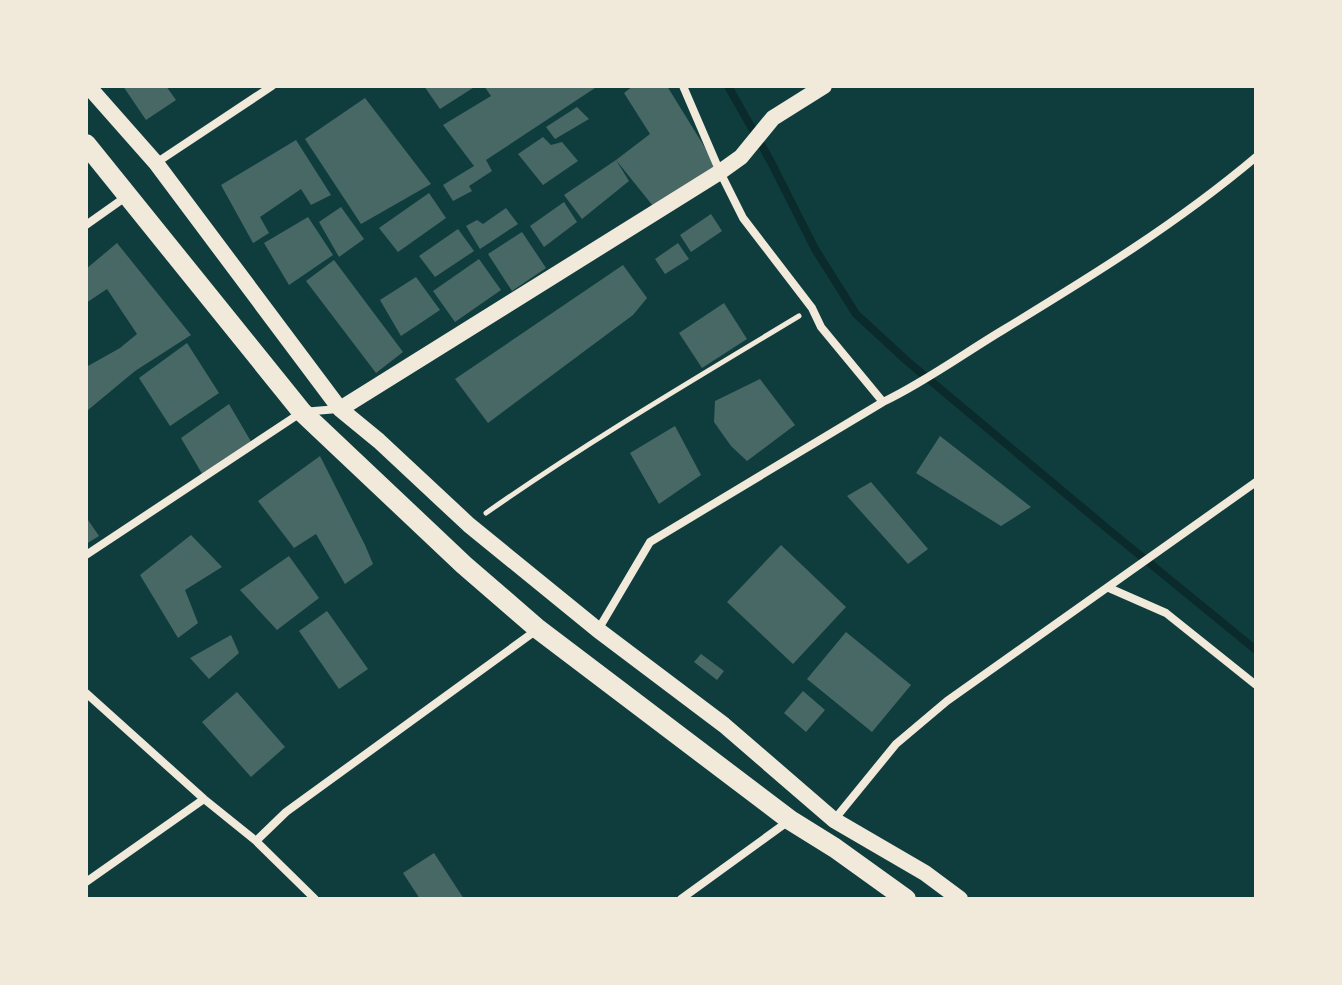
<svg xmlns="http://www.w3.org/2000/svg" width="1342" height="985" font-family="Merriweather,serif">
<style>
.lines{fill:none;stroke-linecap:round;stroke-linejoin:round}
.stream{stroke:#0a2a2b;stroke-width:8}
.building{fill:#486865}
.path{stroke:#f1e9da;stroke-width:5}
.minor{stroke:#f1e9da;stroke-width:8}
.secondary{stroke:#f1e9da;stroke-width:16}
.primary{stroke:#f1e9da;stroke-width:20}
</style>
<rect width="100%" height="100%" fill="#0f3d3e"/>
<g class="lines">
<path class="stream" d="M728,86l43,76 44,87 41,65 51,47 202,169 147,120"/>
</g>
<path class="building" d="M123,86h43l10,14 -30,20z
M424,86h52l-36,23z
M484,86h114l-112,74 6,11 -23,15 3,5 -19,10 -10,-16 31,-19 -31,-41 48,-29z
M633,86h34l53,86 -63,39 -41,-51 34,-26 -26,-41z
M365,98l66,86 -70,40 -56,-85z
M577,107l12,12 -34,20 -9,-12z
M543,137l8,8 11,-3 16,19 -35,24 -25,-31z
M296,140l35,55 -20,10 -10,-16 -41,28 9,16 -16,10 -32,-58z
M616,160l13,21 -47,38 -18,-24z
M429,193l17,25 -48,34 -19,-24z
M564,202l13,20 -33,25 -14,-21z
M341,207l23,32 -25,18 -20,-35z
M506,208l12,16 -38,25 -14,-23 11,-6 6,4z
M711,214l11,17 -31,21 -11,-17z
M308,217l25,38 -44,30 -25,-42z
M458,229l16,22 -39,26 -16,-21z
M522,232l24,36 -34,23 -24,-37z
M117,243l74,92 -56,36 -47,39 -2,-2v-44l2,2 32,-18 17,-14 -30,-45 -21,14v-34z
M678,243l11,16 -24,15 -10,-15z
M479,259l22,31 -46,32 -22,-31z
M334,260l69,92 -27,21 -70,-92z
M623,265l24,33 -14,17 -145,108 -33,-44z
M416,277l24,33 -39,26 -21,-36z
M724,303l23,36 -45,29 -23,-35z
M187,343l32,50 -49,33 -31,-48z
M760,379l35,46 -48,36 -16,-15 -17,-24 1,-21z
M229,404l24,41 -49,32 -23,-39z
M675,426l26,49 -42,29 -29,-51z
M940,436l91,71 -30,19 -85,-53z
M320,456l45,89 8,19 -28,20 -29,-50 -22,14 -36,-47z
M871,482l57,67 -20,15 -61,-68z
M86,517l13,19 -13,8z
M191,535l31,32 -37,23 13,33 -20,15 -38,-63z
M781,545l65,62 -53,57 -66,-62z
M289,556l30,42 -42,32 -37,-40z
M327,611l41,58 -29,20 -40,-58z
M846,632l65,53 -39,47 -65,-53z
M231,635l8,18 -30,26 -19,-21z
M701,654l23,17 -7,9 -23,-18z
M803,691l22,19 -19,22 -22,-19z
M237,692l48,55 -34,30 -49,-55z
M434,853l30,46h-44l-17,-26z"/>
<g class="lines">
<path class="path" d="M486,513c101,-71 207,-133 313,-197"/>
<path class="minor" d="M683,86l37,86 23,46 69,90 9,19 62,75
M156,163l116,-77
M86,225l41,-29
M86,555l216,-143 36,-3
M1109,588l57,25 90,72
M598,630l52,-88 233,-140c42,-20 80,-48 120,-72 87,-53 175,-107 253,-173
M86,693l118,106 52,42 59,58
M834,820l62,-76 51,-43 309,-219
M256,841l30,-29 252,-183
M86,882l118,-83
M681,899l109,-79"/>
<path class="secondary" d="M88,86l68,77 184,246 39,32 90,84 129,105 126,95 110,95 91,53 35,26
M340,409l380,-237 21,-15 32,-39 51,-32"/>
<path class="primary" d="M86,144l216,268 162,153 74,64 252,191 45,28 71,51"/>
</g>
<rect width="1342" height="985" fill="none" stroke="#f1e9da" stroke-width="176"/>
</svg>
